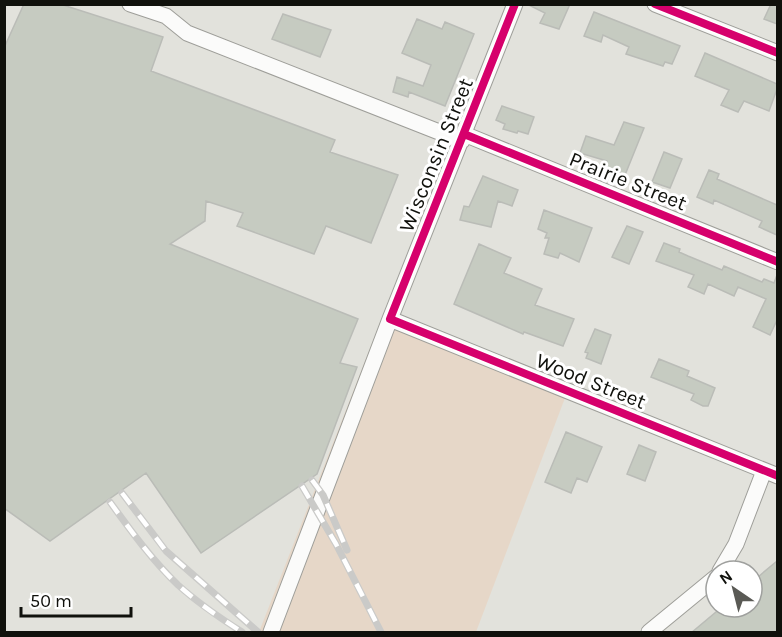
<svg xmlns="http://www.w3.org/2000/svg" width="782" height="637" font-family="Karla,sans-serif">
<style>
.green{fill:#e6d7c8}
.building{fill:#c6cbc1;stroke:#babcb7;stroke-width:1.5}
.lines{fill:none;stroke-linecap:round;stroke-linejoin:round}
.minor-casing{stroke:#9e9e99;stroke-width:17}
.minor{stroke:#fbfbfa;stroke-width:15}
.rail-casing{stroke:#cacac8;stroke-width:7}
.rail{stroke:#fff;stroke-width:4.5;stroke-dasharray:14;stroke-linecap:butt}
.cycleway-casing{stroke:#fff;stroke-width:11}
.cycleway{stroke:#d6006c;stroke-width:8}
.labels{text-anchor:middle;stroke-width:6;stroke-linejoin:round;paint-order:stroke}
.street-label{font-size:21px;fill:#10110c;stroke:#fff}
</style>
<rect width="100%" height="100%" fill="#e2e2dc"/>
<path class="green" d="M382,318l183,80 -89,234h-217z"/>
<path class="building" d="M24,4h36l103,33 -12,34 184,69 -5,12 68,23 -27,68 -45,-17 -12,28 -77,-28 6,-13 -37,-12 -1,20 -35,23 188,75 -18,44 17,4 -40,107 -116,79 -55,-80 -96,68 -46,-33v-460z
M527,4h43l-11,25 -19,-6 5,-10z
M771,4h6v20l-13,-5z
M594,12l86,34 -8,18 -7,-2 -2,4 -37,-12 3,-7 -26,-12 -2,7 -17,-6z
M283,14l48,16 -11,27 -48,-18z
M417,19l25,10 3,-7 29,12 -29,72 -36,-14 -1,5 -15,-5 4,-15 26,9 8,-21 -29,-12z
M705,53l72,31v5l-8,22 -25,-10 -6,11 -17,-7 8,-15 -34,-14z
M502,106l32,11 -6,17 -10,-3 -1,2 -14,-4 2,-5 -9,-4z
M624,122l20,6 -19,47 -20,-8 2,-6 -27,-8 6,-17 28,9z
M664,152l18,7 -12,29 -18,-6z
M709,170l10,4 -2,5 60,26v30l-18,-8 3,-6 -48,-21 -1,4 -16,-7z
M483,176l35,14 -6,16 -14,-5 -7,26 -31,-7 4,-14 5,1z
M544,210l48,18 -13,34 -19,-9 -2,5 -14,-4 5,-16h-4l2,-5 -9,-4z
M627,226l16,6 -14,32 -17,-7z
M664,243l16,6 -1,3 9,4 34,14 2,-4 38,16 2,-3 10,4 3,-8v45l-7,15 -17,-8 13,-28 -28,-12 -4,9 -26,-12 -4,10 -16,-7 6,-12 -38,-14z
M479,244l32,14 -7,15 38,16 -7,16 39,14 -11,27 -39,-14 -1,2 -69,-30z
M595,329l16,6 -10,29 -15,-6 2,-5 -3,-1z
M659,359l30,12 -2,5 28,12 -7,18h-5l-12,-6 3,-6 -43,-17z
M566,432l36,15 -15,35 -10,-4 -6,15 -26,-11z
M639,445l17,7 -11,29 -18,-7z
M777,561v72h-86l31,-26h30v-25z"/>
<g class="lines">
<g class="minor-casing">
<path id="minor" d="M130,4l36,12 21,17 275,108
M655,4l123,49
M464,134l314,128
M390,319l388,157
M720,571l16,-27 28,-73
M271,632l119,-313 125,-315
M649,632l67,-55"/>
</g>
<use href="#minor" class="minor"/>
<g class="rail-casing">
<path id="rail" d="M312,480l11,15 24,55
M302,486l34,58 45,88
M122,493l44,58 92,81
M110,502c21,29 42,58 68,83 20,18 42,33 64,47"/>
</g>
<use href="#rail" class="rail"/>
<g class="cycleway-casing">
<path id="cycleway" d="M515,4l-125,315 388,157
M655,4l123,49
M464,134l314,128"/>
</g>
<use href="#cycleway" class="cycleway"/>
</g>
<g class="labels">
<g class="street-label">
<text transform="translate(436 155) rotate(-68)" y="7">Wisconsin Street</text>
<text transform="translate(628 181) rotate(22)" y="7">Prairie Street</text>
<text transform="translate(591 381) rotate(22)" y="7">Wood Street</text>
</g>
</g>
<rect width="782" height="637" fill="none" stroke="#10110c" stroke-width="12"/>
<g transform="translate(734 589) rotate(325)"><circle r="28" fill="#ffffff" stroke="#9fa09e" stroke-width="1.5"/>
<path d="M0-4.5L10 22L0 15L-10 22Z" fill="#5a5a55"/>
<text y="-9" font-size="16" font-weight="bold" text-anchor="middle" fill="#10110c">N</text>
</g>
<path d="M21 607v9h110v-9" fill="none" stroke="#10110c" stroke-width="3"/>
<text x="30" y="607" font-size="18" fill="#10110c" stroke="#ffffff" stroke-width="4.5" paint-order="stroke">50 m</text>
</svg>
